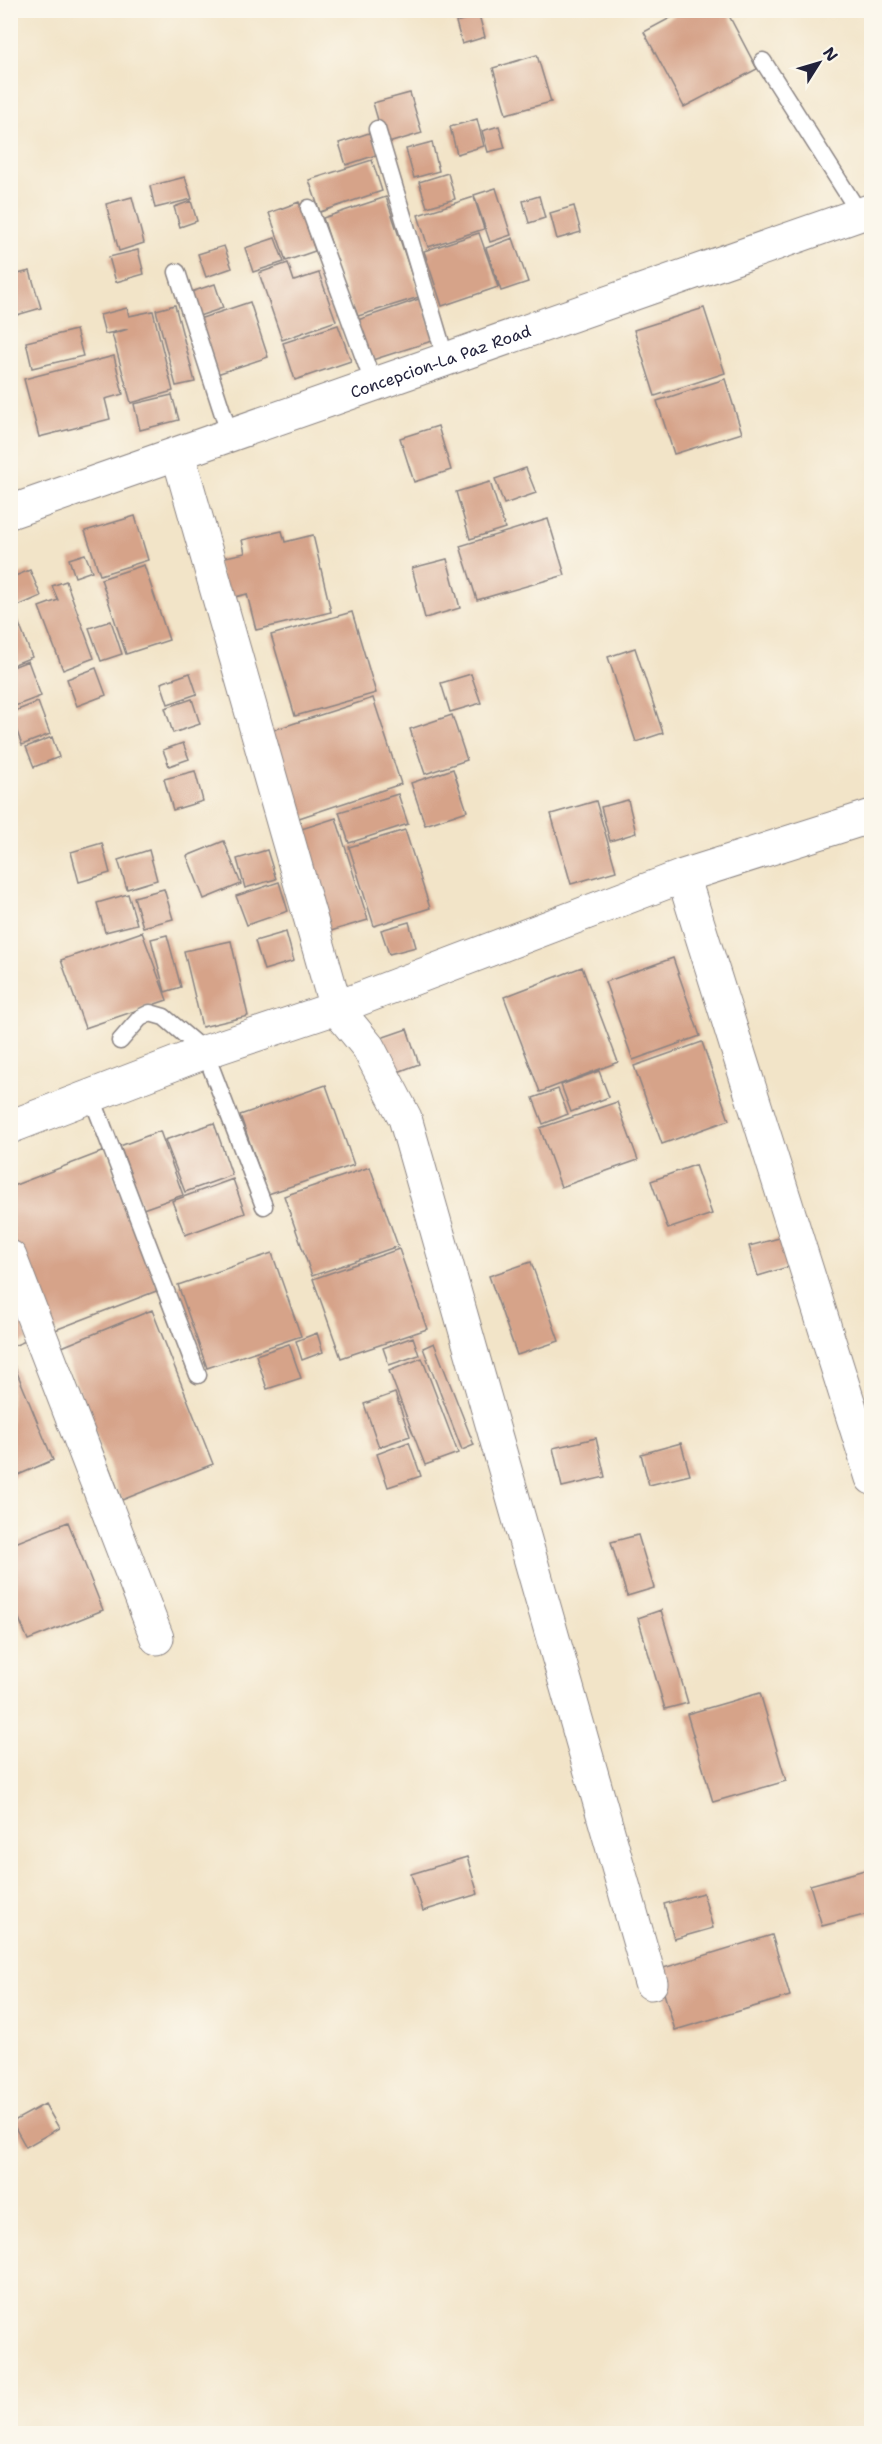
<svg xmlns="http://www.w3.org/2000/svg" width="882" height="2444" font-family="'Shantell Sans',sans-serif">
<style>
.building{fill:#d6a389}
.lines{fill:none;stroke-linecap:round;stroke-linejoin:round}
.service-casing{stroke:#8a8382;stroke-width:19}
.minor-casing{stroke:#8a8382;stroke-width:35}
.secondary-casing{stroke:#8a8382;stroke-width:35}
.service{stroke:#fff;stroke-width:16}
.minor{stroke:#fff;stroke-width:33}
.secondary{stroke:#fff;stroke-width:33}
.labels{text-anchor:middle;stroke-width:4.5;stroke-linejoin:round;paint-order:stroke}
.street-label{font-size:16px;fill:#22223b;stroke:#fbf7ec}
</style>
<rect width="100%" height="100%" fill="#fbf7ec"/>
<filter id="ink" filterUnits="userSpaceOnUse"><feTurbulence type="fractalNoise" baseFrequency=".0167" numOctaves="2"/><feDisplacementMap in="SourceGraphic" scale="12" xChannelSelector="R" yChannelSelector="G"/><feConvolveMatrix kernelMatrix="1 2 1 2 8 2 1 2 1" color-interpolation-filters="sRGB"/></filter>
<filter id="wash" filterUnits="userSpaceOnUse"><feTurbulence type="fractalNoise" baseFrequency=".008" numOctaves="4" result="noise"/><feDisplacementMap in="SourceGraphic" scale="24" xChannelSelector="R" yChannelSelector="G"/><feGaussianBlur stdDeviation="1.35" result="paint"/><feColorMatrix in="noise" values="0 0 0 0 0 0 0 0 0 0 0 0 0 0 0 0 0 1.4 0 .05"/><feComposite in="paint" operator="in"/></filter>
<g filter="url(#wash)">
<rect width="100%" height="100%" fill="#f2e4c8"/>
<g id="blocks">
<path class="building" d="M685,10h41l31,59 -73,38 -40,-75z
M479,15l6,22 -23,7 -6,-22z
M537,55l14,47 -45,12 -13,-46z
M410,93l12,40 -37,11 -12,-41z
M477,119l7,27 -27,8 -7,-27z
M499,126l6,22 -17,4 -6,-21z
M372,132l7,22 -33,11 -7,-22z
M432,142l7,29 -25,7 -8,-29z
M372,160l10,31 -62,21 -11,-32z
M448,173l7,26 -28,8 -8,-25z
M185,177l7,22 -37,9 -5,-22z
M496,188l15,47 -21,7 -16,-47z
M539,196l6,22 -16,5 -6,-22z
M132,197l12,46 -25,8 -13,-47z
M386,197l33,100 -64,20 -32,-99z
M474,197l10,32 -56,18 -10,-32z
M191,201l6,20 -17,6 -6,-20z
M299,202l16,49 -29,10 -17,-48z
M574,206l7,26 -24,7 -7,-26z
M479,233l19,54 -56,19 -18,-55z
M275,238l9,24 -31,10 -8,-24z
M513,238l15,44 -27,9 -15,-43z
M224,246l8,22 -26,9 -8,-23z
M138,250l6,24 -28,8 -7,-25z
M288,263l6,18 25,-8 17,48 -54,19 -23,-67z
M30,271l11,37 -31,9v-41z
M215,284l8,24 -24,8 -8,-24z
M422,298l13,42 -69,22 -14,-40z
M250,302l18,55 -51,17 -18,-55z
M175,305l20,77 -19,4 -20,-76z
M127,308l2,8 24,-5 20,80 -42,12 -19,-69 16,-5 -23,5 -5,-19z
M704,308l21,65 -70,23 -21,-66z
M338,325l13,36 -56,19 -12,-37z
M76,330l7,26 -51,12 -6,-26z
M114,356l9,38 -18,5 5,20 -71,18 -15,-58z
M725,379l17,54 -68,21 -17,-53z
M172,395l7,25 -39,10 -6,-26z
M438,426l13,44 -37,12 -14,-44z
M526,468l10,25 -32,11 -9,-25z
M490,482l15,46 -35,11 -14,-47z
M135,516l13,44 -48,15 -15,-44z
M548,519l17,56 -88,25 -17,-54z
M282,531l3,11 28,-7 18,77 -75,18 -9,-36 -20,5 -11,-40 29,-6 -3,-13z
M85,554l7,17 -17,6 -6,-18z
M447,559l13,49 -35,10 -13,-50z
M144,565l25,75 -43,14 -25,-75z
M30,570l11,26 -23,10 -8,-18v-10z
M66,581l28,77 -31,12 -24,-63 19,-7 -6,-14z
M14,611l18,46 -22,9v-53z
M352,612l24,81 -81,23 -24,-81z
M111,621l11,33 -21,7 -12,-33z
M635,648l28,85 -27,9 -28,-85z
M28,661l13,35 -31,12v-40z
M96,668l10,27 -29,11 -10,-27z
M190,673l7,21 -29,10 -7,-21z
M471,674l10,29 -31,9 -9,-29z
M373,698l28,86 -105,35 -29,-87z
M192,699l8,25 -27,9 -8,-25z
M38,702l12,32 -28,11 -12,-32z
M452,715l15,45 -42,14 -15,-45z
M52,737l7,20 -25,10 -8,-20z
M183,743l6,16 -20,7 -6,-16z
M453,769l14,42 -42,14 -14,-42z
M195,771l8,30 -30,9 -9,-31z
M398,794l10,30 -59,19 -10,-31z
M628,800l8,33 -26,8 -9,-34z
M596,801l20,70 -45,13 -20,-70z
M336,818l32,102 -44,13 -32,-101z
M405,830l25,78 -56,18 -25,-79z
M224,841l17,43 -37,15 -17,-43z
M102,843l8,30 -31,9 -8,-30z
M149,850l8,30 -30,9 -9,-29z
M267,850l9,29 -31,9 -8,-29z
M279,882l9,29 -41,14 -11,-29z
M164,889l9,30 -30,8 -9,-30z
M128,894l9,30 -32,8 -8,-29z
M409,922l7,25 -27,7 -8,-24z
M142,932l25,68 -82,28 -24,-68z
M286,932l8,29 -30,9 -9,-29z
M167,935l14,52 -16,5 -14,-53z
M231,941l17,75 -46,11 -18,-76z
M673,958l27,78 -67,24 -28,-78z
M582,967l36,95 -78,30 -36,-95z
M407,1029l12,35 -29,11 -12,-36z
M702,1042l27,78 -67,24 -28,-78z
M599,1071l10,26 -38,15 -10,-27z
M326,1085l28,80 -86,29 -28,-79z
M558,1089l10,25 -25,10 -10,-26z
M617,1102l21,58 -77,27 -21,-59z
M214,1123l18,52 -47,17 -20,-52z
M160,1131l23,64 -40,14 -23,-63z
M104,1151l55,139 -109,42 -40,-102v-43z
M695,1165l17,49 -44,15 -17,-48z
M370,1167l28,79 -86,30 -28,-80z
M233,1179l12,34 -60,22 -13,-34z
M783,1237l8,29 -33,10 -9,-30z
M399,1249l28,80 -86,29 -28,-79z
M272,1253l29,83 -94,32 -29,-83z
M531,1262l28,79 -42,14 -28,-79z
M11,1298l17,42 -17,7z
M152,1310l61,154 -91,36 -60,-153z
M317,1333l6,19 -21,8 -6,-19z
M413,1337l6,18 -30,10 -6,-17z
M434,1343l40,102 -12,5 -39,-102z
M289,1344l12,34 -34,11 -11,-34z
M11,1358l42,102 -42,18z
M422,1358l36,95 -33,12 -36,-94z
M395,1393l15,43 -31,11 -15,-43z
M596,1438l9,39 -43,10 -9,-39z
M409,1442l12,34 -33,11 -11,-33z
M681,1443l9,32 -41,10 -8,-31z
M68,1522l35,88 -75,30 -18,-43v-52z
M638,1535l16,53 -27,8 -16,-54z
M661,1610l27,93 -23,6 -27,-91z
M760,1693l26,88 -73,21 -26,-88z
M467,1857l11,37 -55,17 -12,-37z
M872,1868v45l-50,13 -12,-41z
M703,1893l10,35 -39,11 -10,-35z
M772,1935l18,61 -115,34 -18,-60z
M45,2104l14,24 -33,19 -14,-25z"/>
</g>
</g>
<g filter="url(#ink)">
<use href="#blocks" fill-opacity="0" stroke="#8a8382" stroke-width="1.5"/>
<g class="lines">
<g class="service-casing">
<path id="service" d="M763,61l97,153
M377,129l69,231
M309,208l65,177
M177,272l53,164
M120,1041l20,-23 10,-5 14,4 41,35 59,154
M91,1095l107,280"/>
</g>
<g class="minor-casing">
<path id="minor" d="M178,454l158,554 32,39 37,71 246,865
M683,876l189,602
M10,1127l195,-75 131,-44 347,-132 189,-60
M10,1257l147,381"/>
</g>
<g class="secondary-casing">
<g id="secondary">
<path id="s1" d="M10,512l862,-302"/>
</g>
</g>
<use href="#service" class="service"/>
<use href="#minor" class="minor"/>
<use href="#secondary" class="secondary"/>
</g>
</g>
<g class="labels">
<g class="street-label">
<text dy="6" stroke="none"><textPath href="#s1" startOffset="456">Concepcion-La Paz Road</textPath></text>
</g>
</g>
<rect width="882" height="2444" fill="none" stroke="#fbf7ec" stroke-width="36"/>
<g transform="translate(819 63) rotate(53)" stroke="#fbf7ec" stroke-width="4.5" paint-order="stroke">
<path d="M0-4.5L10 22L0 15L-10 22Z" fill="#22223b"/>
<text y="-9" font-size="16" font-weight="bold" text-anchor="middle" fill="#22223b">N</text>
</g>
</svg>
